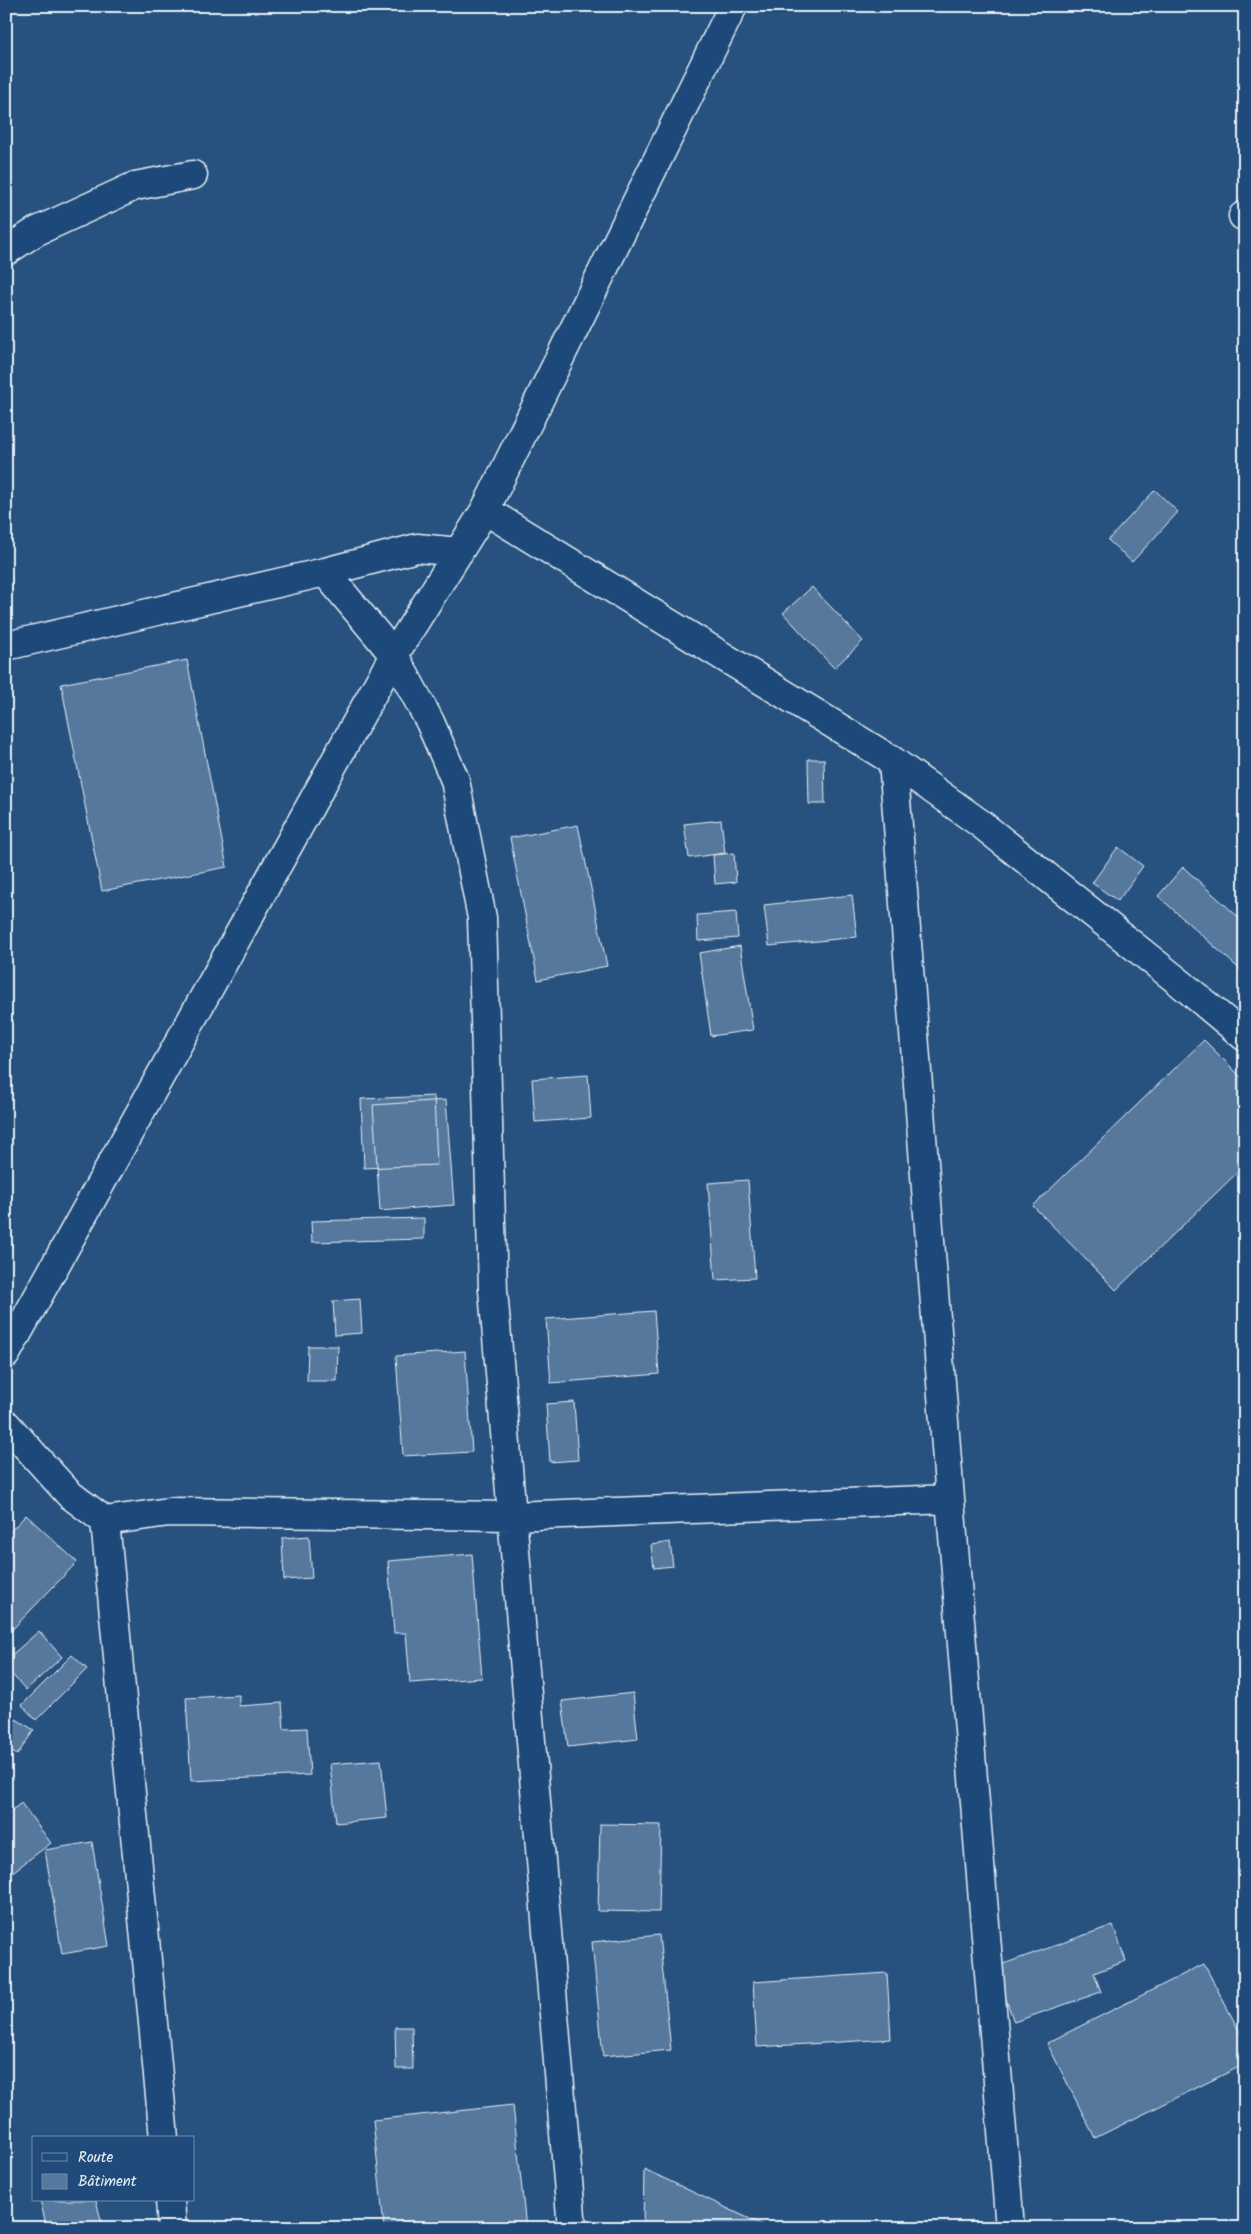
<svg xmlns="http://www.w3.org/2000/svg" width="1251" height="2234" font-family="Kalam,sans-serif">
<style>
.building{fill:#57789d;stroke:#e8f1f8}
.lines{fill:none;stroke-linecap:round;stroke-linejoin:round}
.minor-casing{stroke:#e8f1f8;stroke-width:31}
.minor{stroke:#1f4a7a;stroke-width:28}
</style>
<rect width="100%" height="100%" fill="#27517f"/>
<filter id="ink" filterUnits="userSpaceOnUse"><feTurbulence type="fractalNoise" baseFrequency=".02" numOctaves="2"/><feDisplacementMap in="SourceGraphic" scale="10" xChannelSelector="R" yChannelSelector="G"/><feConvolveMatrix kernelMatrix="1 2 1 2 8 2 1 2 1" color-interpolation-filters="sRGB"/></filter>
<g filter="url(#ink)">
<path class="building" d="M1155,490l23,22 -46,50 -24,-22z
M812,587l51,54 -29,27 -51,-55z
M187,660l40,207 -125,24 -41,-207z
M808,759h16l1,45h-16z
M721,820l4,33 -36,5 -5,-34z
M578,825l29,141 -69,14 -28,-142z
M1118,847l25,19 -25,35 -26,-18z
M734,853l2,29 -21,2 -2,-29z
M1183,867l62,56v51l-87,-78z
M852,895l5,42 -88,9 -5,-41z
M736,912l2,26 -40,3 -1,-26z
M740,946l13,84 -42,6 -12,-83z
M1204,1040l41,41v84l-129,125 -83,-84z
M588,1075l3,43 -56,4 -3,-43z
M434,1096l3,69 -73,3 -3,-69z
M446,1100l8,105 -74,6 -7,-106z
M748,1180l7,98 -40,2 -7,-97z
M424,1218v21l-112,3 -1,-21z
M360,1299l2,34 -27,2 -2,-34z
M654,1311l5,63 -108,9 -5,-64z
M308,1346h30l-1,35h-30z
M465,1351l7,101 -69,4 -7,-100z
M574,1402l4,58 -28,2 -4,-58z
M26,1515l51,47 -71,74v-100z
M309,1536l3,42 -28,2 -2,-42z
M670,1542l3,24 -19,2 -3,-23z
M472,1554l10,124 -72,5 -4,-50h-12l-6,-72z
M39,1631l23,26 -36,33 -20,-22v-8z
M72,1655l15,14 -51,51 -14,-15z
M633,1693l5,46 -70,8 -6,-46z
M239,1695v11l43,-3 2,26 23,-1 3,47 -119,6 -5,-83z
M16,1719l18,11 -17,25 -11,-7v-14z
M381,1760l6,58 -51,5 -6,-59z
M21,1803l30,40 -45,34v-62z
M600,1824l61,1 -2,87 -61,-1z
M92,1842l17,104 -47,8 -17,-104z
M1113,1925l13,36 -32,12 7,19 -87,30 -19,-55z
M659,1935l12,115 -68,6 -11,-114z
M1204,1964l41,78v22l-150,74 -48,-95z
M887,1973l4,66 -134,8 -4,-65z
M395,2027h17l1,42h-17z
M513,2105l13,123h-142l-11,-108z
M644,2169l125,59h-126z
M40,2200h56l7,28h-56z"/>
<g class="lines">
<g class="minor-casing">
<path id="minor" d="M1243,216l2,-1
M6,251l29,-19 100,-46 58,-11
M485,510l408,251 88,63 198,158 66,55
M325,572l69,83 36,67 25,58 27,138 11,372 79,938
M6,646l319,-74 92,-24 42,4
M893,761l57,738 60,729
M6,1354l388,-699 91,-145 248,-504
M6,1424l63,70 36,27 64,-9 343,4 438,-17
M105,1521l59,617
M170,2200l2,28"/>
</g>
<use href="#minor" class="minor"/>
</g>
</g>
<rect width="1251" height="2234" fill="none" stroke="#1f4a7a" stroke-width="25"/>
<rect x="12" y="12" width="1226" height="2209" fill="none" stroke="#e8f1f8" stroke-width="2" filter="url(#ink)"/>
<rect x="32" y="2136" width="162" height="65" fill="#1f4a7a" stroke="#6f8dac"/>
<rect x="42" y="2153" width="25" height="8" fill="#1f4a7a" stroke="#6f8dac"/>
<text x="78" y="2162" font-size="15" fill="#e8f1f8">Route</text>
<rect x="42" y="2174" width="25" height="15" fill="#57789d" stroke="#6f8dac"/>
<text x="78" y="2186" font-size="15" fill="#e8f1f8">Bâtiment</text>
</svg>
